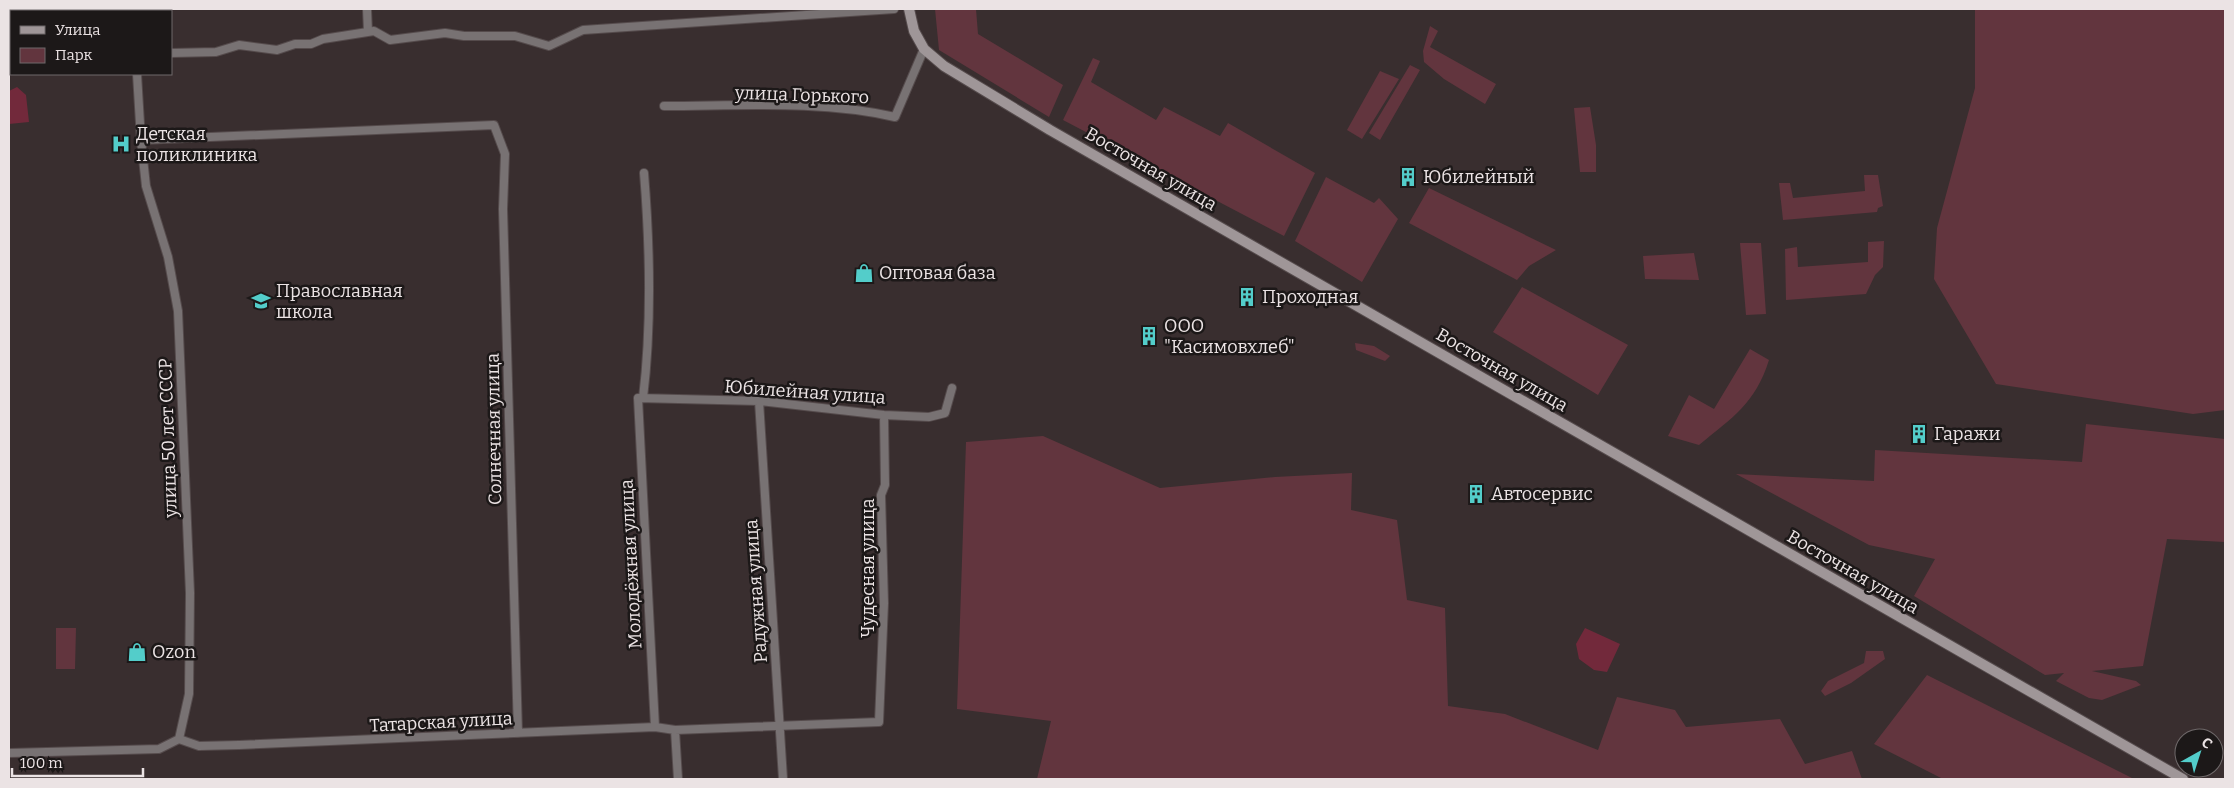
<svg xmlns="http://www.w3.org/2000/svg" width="2234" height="788" font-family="Bitter,serif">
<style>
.green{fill:#62353e}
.water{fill:#72293b}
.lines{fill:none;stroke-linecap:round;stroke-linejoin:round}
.minor-casing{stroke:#554b4c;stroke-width:10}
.secondary-casing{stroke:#554b4c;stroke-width:12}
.minor{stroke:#787273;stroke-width:8}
.secondary{stroke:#9f9698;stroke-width:10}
.labels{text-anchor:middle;stroke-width:5;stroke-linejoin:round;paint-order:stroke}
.street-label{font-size:18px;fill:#ebe3e4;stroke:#1c1818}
.poi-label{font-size:18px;fill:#ebe3e4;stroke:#1c1818;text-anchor:start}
</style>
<rect width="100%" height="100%" fill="#392e2f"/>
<path class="green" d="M935,9h41l2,25 85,51 -14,32 -110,-67z
M1975,9h250v401l-32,4 -197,-30 -62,-105 3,-51 38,-140z
M1430,26l8,5 -8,16 66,37 -11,20 -41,-25 -20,-17 -1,-11z
M1093,58l7,3 -9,21 65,38 8,-13 56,29 8,-13 87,50 -31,63 -221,-116z
M1410,65l10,5 -40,70 -11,-7z
M1380,71l19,8 -37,60 -15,-9z
M1590,107l6,38v27h-16l-6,-64z
M1864,175h14l5,31 -5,2 -1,4 -94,8 -4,-37h11l3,15 72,-7z
M1326,177l48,26 5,-5 19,21 -36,63 -67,-41z
M1429,188l127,62 -27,16 -12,14 -108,-57z
M1884,241l-1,26 -8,8 -9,19 -80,6 -1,-51 12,-2 1,20 70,-5v-20z
M1740,243h21l5,71 -20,1z
M1694,253l5,27 -54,-1 -2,-23z
M1522,287l106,58 -30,50 -105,-63z
M1355,343l19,3 16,10 -5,5 -29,-11z
M1750,349l19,11c-14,44 -36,57 -70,85l-31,-9 21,-41 25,14z
M2086,424l139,15v103l-58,-3 -24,127 -51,5 44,10 5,4 -39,15 -13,-2 -33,-17 8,-8 -19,2 -131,-79 21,-37 -66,-14 -133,-71 138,7 1,-31 207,12z
M1043,436l117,52 115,-11 77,-4 -1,37 46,10 10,80 38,8 3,98 57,8 93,36 19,-53 58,13 11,17 94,-8 25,45 47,-13 10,28h-825l14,-58 -94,-12 9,-267z
M56,628h20l-1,41h-19z
M1866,651h17l2,8 -34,24 -26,13 -4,-5 7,-10 36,-18z
M1927,675l207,104h-191l-69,-35z"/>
<path class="water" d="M17,87l9,8 3,27 -20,2v-33z
M1585,628l35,16 -13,28 -13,-2 -15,-11 -3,-15z"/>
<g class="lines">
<g class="minor-casing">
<path id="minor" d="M132,9v2
M367,9l1,23
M171,53l45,-1 23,-7 38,5 18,-6h16l12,-5 51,-8 16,9 55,-7 19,3h51l34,10 34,-16 311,-21
M9,65h2
M137,74l4,66 5,46 22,71 10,54 12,282 -1,101 -10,45
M664,106c76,0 156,-6 231,11l29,-68
M141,140l353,-15 11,29 -2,55 15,524
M643,398c9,-74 7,-151 1,-225
M759,401l24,378
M655,727l-17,-329 121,3 125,14 45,2 16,-4 7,-25
M675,730l3,49
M9,753l150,-4 20,-10 20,7 40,-1 416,-18 20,3 204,-8 5,-119 -3,-108 4,-10 -1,-70"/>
</g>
<g class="secondary-casing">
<path id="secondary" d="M909,9l5,22 10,18 20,17 106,64 1133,649"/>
</g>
<use href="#minor" class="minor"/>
<use href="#secondary" class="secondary"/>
</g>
<defs>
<g id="hospital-bare" transform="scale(1.5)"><path d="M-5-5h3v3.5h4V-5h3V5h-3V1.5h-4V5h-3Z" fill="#53cdca" stroke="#1c1818" stroke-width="2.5" paint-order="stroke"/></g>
<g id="building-bare" transform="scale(1.5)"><path d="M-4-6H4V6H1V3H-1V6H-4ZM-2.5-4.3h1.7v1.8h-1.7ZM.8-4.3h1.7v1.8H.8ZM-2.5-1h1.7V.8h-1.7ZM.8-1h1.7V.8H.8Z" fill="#53cdca" stroke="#1c1818" stroke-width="2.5" paint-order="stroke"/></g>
<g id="shop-bare" transform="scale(1.5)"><path d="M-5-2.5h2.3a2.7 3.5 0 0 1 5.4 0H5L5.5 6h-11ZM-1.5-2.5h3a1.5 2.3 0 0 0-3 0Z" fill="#53cdca" stroke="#1c1818" stroke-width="2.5" paint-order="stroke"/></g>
<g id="school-bare" transform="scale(1.5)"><path d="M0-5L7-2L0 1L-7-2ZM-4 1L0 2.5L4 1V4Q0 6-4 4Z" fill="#53cdca" stroke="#1c1818" stroke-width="2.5" paint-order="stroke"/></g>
</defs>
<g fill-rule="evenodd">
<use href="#hospital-bare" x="121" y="144"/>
<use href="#building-bare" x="1408" y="177"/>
<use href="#shop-bare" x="864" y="273"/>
<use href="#building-bare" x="1247" y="297"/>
<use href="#school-bare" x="261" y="301"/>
<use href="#building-bare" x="1149" y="336"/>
<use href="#building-bare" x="1919" y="434"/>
<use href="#building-bare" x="1476" y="494"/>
<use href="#shop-bare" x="137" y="652"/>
</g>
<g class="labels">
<g class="street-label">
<text transform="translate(802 95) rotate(2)" y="6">улица Горького</text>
<text transform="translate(1151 169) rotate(30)" y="6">Восточная улица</text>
<text transform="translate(1502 370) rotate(30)" y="6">Восточная улица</text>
<text transform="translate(805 392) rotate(4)" y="6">Юбилейная улица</text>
<text transform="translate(494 429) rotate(-91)" y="6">Солнечная улица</text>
<text transform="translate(168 438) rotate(-92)" y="6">улица 50 лет СССР</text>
<text transform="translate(631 564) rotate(-93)" y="6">Молодёжная улица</text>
<text transform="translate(868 568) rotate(-90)" y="6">Чудесная улица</text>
<text transform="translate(1853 572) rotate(30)" y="6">Восточная улица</text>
<text transform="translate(756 591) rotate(-94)" y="6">Радужная улица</text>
<text transform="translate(441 722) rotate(-3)" y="6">Татарская улица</text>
</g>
<g class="poi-label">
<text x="136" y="140">Детская<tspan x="136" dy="21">поликлиника</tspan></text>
<text x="1423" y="183">Юбилейный</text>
<text x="879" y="279">Оптовая база</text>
<text x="276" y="297">Православная<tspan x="276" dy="21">школа</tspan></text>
<text x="1262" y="303">Проходная</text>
<text x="1164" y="332">ООО<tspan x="1164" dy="21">"Касимовхлеб"</tspan></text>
<text x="1934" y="440">Гаражи</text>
<text x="1491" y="500">Автосервис</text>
<text x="152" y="658">Ozon</text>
</g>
</g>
<rect width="2234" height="788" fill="none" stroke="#ebe3e4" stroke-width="20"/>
<rect x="10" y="10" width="162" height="65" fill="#1c1818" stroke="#6f696a"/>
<rect x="20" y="26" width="25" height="8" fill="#9f9698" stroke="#6f696a"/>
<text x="55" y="35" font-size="15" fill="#ebe3e4">Улица</text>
<rect x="20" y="48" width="25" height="15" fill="#62353e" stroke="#6f696a"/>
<text x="55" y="60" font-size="15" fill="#ebe3e4">Парк</text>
<g transform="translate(2199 753) rotate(39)"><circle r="24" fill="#1c1818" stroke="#6f696a"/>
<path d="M0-4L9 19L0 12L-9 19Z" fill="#53cdca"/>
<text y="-8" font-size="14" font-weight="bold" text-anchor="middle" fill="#ebe3e4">С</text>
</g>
<path d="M12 768v8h131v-8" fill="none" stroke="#ebe3e4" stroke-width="2.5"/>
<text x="20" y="768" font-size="15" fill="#ebe3e4" stroke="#1c1818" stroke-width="4" paint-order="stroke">100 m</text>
</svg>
